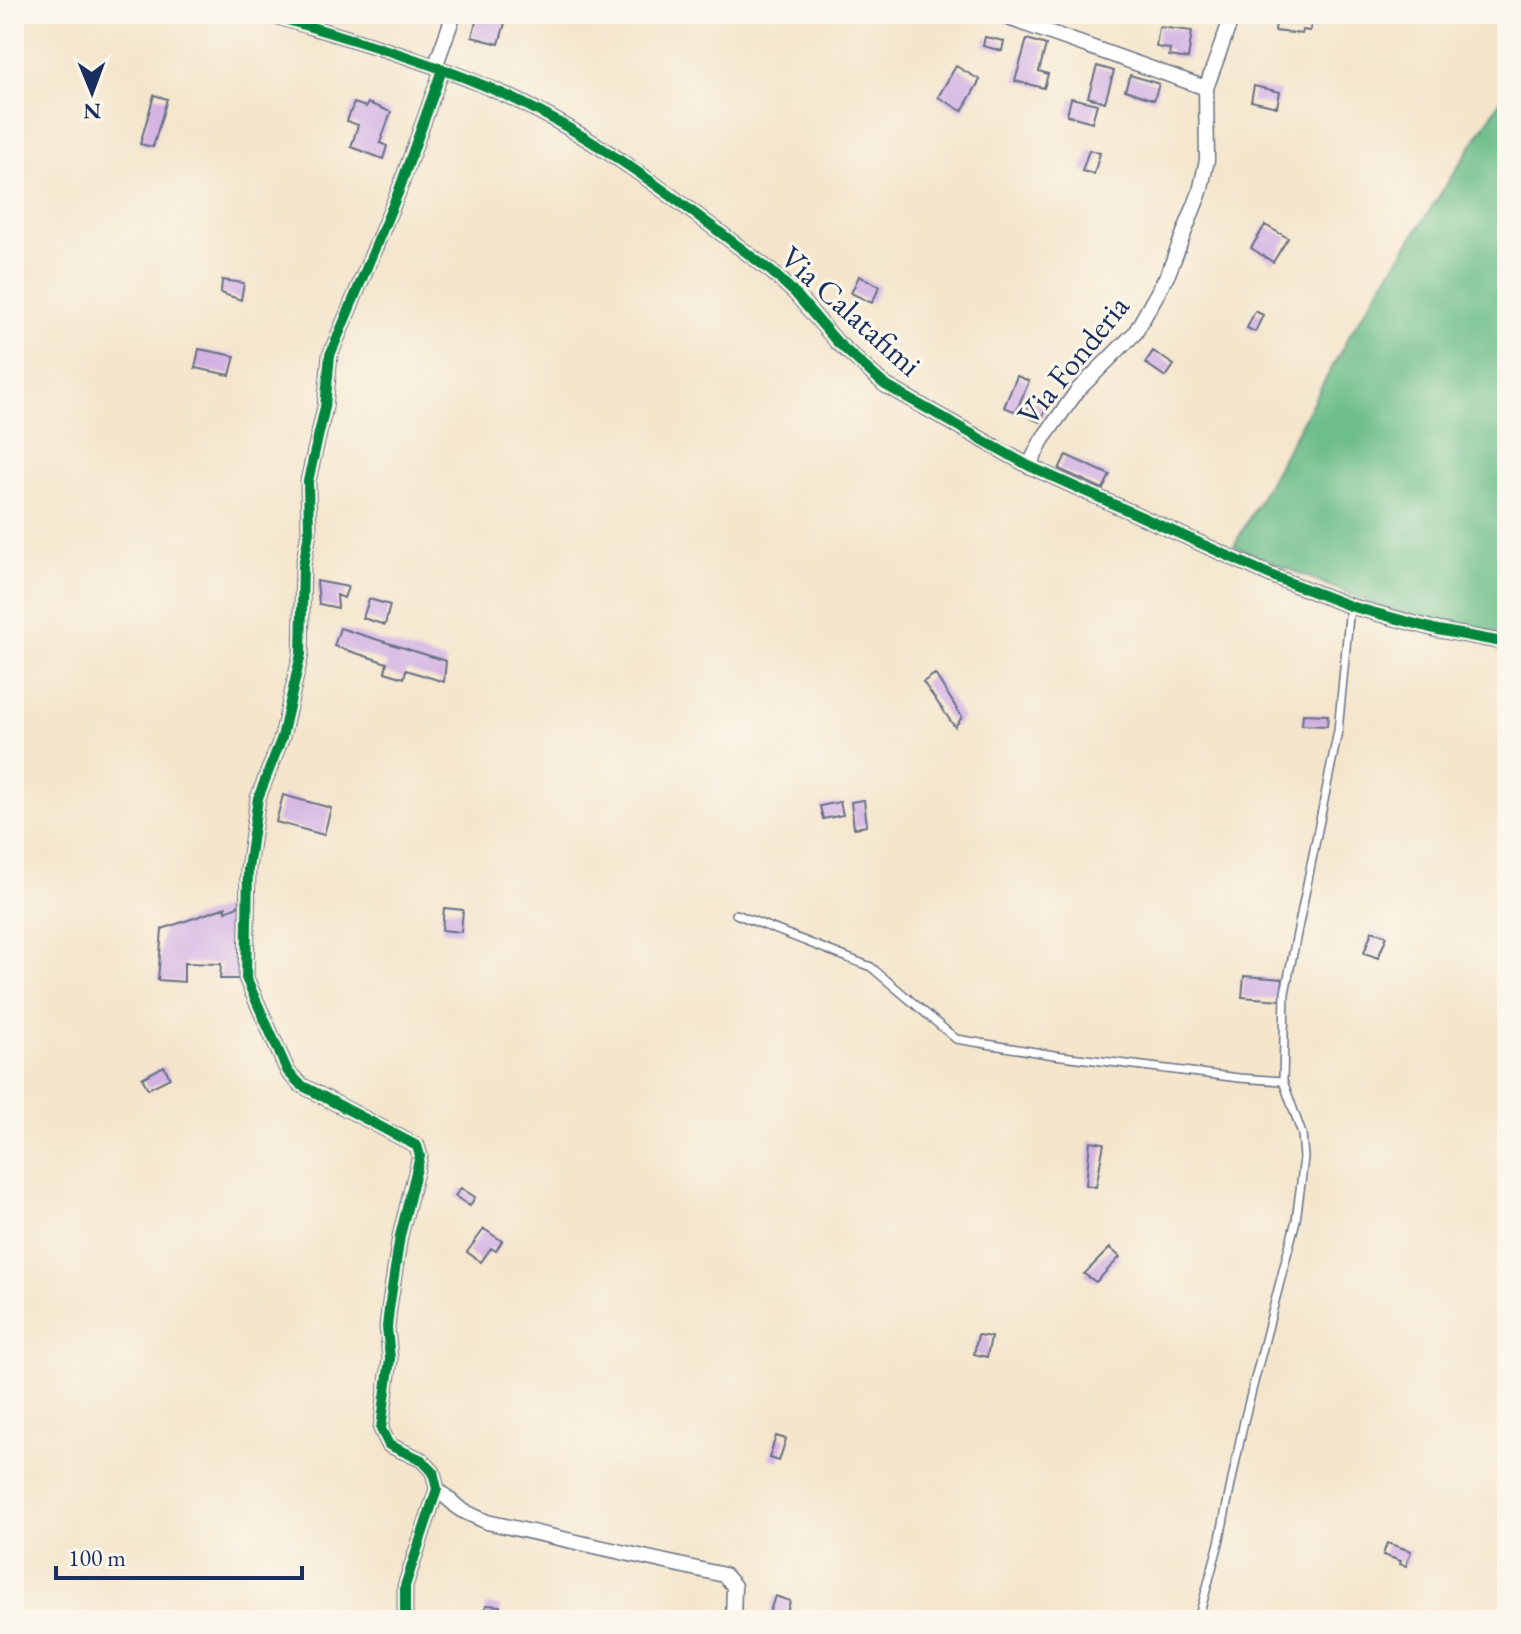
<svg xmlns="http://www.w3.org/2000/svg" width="1521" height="1634" font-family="'EB Garamond',serif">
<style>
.forest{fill:#6ebe8a;stroke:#447674;stroke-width:2}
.building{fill:#d2b1e3}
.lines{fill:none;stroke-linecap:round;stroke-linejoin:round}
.lane-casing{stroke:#676f84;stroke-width:10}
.street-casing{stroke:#676f84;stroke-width:17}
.lane{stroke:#fff;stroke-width:7}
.street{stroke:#fff;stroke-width:14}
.cycleway-casing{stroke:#fbf7ec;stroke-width:15}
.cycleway{stroke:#00873e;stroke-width:10}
.labels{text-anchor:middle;stroke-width:6;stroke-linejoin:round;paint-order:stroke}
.street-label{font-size:32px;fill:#1b2f5e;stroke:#fbf7ec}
</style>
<rect width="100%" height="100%" fill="#fbf7ec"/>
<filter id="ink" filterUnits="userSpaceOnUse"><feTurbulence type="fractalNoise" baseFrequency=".0125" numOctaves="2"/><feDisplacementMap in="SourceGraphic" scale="16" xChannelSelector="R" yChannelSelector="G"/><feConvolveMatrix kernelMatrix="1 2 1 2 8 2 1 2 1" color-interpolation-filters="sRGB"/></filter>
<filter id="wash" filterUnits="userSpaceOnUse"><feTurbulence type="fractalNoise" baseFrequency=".006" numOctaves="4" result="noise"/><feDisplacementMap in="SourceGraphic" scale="32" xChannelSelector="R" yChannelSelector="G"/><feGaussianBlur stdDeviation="1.8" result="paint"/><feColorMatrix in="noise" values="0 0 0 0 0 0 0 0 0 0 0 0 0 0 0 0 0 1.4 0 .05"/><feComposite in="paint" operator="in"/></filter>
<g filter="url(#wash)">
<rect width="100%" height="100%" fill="#f4e5cb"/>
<path class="forest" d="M1507,91v545l-103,-22 -48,-17 -122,-51 118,-215z"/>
<g id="blocks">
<path class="building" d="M478,14l29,2 -8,28 -27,-7z
M1277,14l35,4 -2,13 -7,-1 -1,4 -27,-3z
M1159,27l33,4 -4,28 -19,-3 1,-7 -14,-2z
M985,37l19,4 -2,10 -19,-5z
M1027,39l19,6 -7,26 9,3 -4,14 -29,-7z
M956,66l24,14 -18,31 -24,-14z
M1097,66l17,5 -9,31 -17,-5z
M1130,75l29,9 -5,16 -29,-10z
M1254,86l26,6 -3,15 -26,-6z
M154,95l13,4 -14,48 -13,-3z
M1071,98l26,6 -5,18 -25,-7z
M354,103l12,4 2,-4 23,9 -11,31 7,3 -4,13 -32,-12 7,-22 -11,-4z
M1089,150l11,3 -6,21 -12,-3z
M1265,225l23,13 -15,24 -22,-14z
M859,276l21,10 -8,17 -21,-10z
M222,280l22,3 -3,17 -20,-7z
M1255,311l8,4 -8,17 -8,-4z
M199,349l36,7 -5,19 -35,-7z
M1153,351l21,14 -8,12 -21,-14z
M1017,376l12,5 -13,31 -12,-5z
M1033,395l16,7 -9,20 -16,-7z
M1066,455l44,20 -7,14 -44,-20z
M317,581l31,6 -4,11 -7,-3 1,13 -19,-4z
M369,599l21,6 -5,20 -22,-7z
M340,628l106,33 -2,21 -38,-12 -2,8 -19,-6 2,-9 -53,-17z
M935,674l27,43 -7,10 -32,-45z
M1303,714l25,1 -1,11 -25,-1z
M283,795l48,13 -7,27 -48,-13z
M864,800l3,26 -13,2 -3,-26z
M840,802l3,13 -20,4 -3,-13z
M242,904v75h-22l1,-15 -37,-1v19l-26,-2 4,-51 64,-22v4z
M444,908l19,2 -2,22 -19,-2z
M1372,931l15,5 -9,22 -14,-5z
M1244,976l39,3 -2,21 -39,-3z
M164,1066l6,12 -22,11 -6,-11z
M1090,1141l14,2 -8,44 -10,-2z
M461,1188l14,9 -5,9 -15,-10z
M484,1229l18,12 -6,10 -5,-3 -10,14 -14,-10z
M1110,1248l10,9 -24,25 -12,-8z
M978,1335l13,2 -4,20 -13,-3z
M776,1436l10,3 -7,22 -10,-3z
M1387,1543l24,8 -5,15 -6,-2 1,-3 -18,-6z
M775,1596l15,5 -5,19 -17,-3z
M486,1605l14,1 -1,14h-15z"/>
</g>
</g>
<g filter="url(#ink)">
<use href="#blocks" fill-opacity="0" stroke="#676f84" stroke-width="2"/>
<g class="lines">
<g class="lane-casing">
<path id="lane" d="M736,914l135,53 85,72 98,16 185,23 44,3
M1198,1620l21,-77 25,-122 52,-201 5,-37 3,-26 -2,-23 -19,-53 2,-88 53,-262 12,-125"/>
</g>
<g class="street-casing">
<path id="street" d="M268,14c81,25 165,47 242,83 94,44 179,112 262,175l23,21 42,49 48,43 144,81 246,111 75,29 88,24 69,13
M997,14l209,74
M435,67l19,-53
M1029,466l13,-26 36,-50 57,-57 33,-59 32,-82 7,-32 -1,-72 27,-74
M437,1489l24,21 26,12 237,53 10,11 -1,34
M405,1620v-34l32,-97 -4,-17 -11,-12 -33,-15 -8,-16 9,-70 -3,-32 2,-18 11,-73 20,-80 -3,-10 -116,-61 -13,-13 -42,-94 2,-109 10,-71 24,-61 19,-83 2,-88 6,-34 -1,-51 17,-74 5,-52 68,-162 44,-123"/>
</g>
<use href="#lane" class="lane"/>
<use href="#street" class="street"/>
<g class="cycleway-casing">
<path id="cycleway" d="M268,14c81,25 165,47 242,83 94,44 179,112 262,175l23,21 42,49 48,43 144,81 246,111 75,29 88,24 69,13
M405,1620v-34l32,-97 -4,-17 -11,-12 -33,-15 -8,-16 9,-70 -3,-32 2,-18 11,-73 20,-80 -3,-10 -116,-61 -13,-13 -42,-94 2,-109 10,-71 24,-61 19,-83 2,-88 6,-34 -1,-51 17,-74 5,-52 68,-162 44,-123"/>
</g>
<use href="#cycleway" class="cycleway"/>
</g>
</g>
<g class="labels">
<g class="street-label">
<text transform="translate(851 311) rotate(42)" y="11">Via Calatafimi</text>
<text transform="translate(1073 360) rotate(-51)" y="11">Via Fonderia</text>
</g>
</g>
<rect width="1521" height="1634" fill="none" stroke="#fbf7ec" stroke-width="48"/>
<g transform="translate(92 92) rotate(179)" stroke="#fbf7ec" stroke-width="6" paint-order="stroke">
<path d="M0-6L14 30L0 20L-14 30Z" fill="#1b2f5e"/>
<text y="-12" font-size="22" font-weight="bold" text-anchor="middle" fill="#1b2f5e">N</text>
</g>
<path d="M56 1566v12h246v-12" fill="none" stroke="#1b2f5e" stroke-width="4"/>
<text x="68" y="1566" font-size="24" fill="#1b2f5e" stroke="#fbf7ec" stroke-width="6" paint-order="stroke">100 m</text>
</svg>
